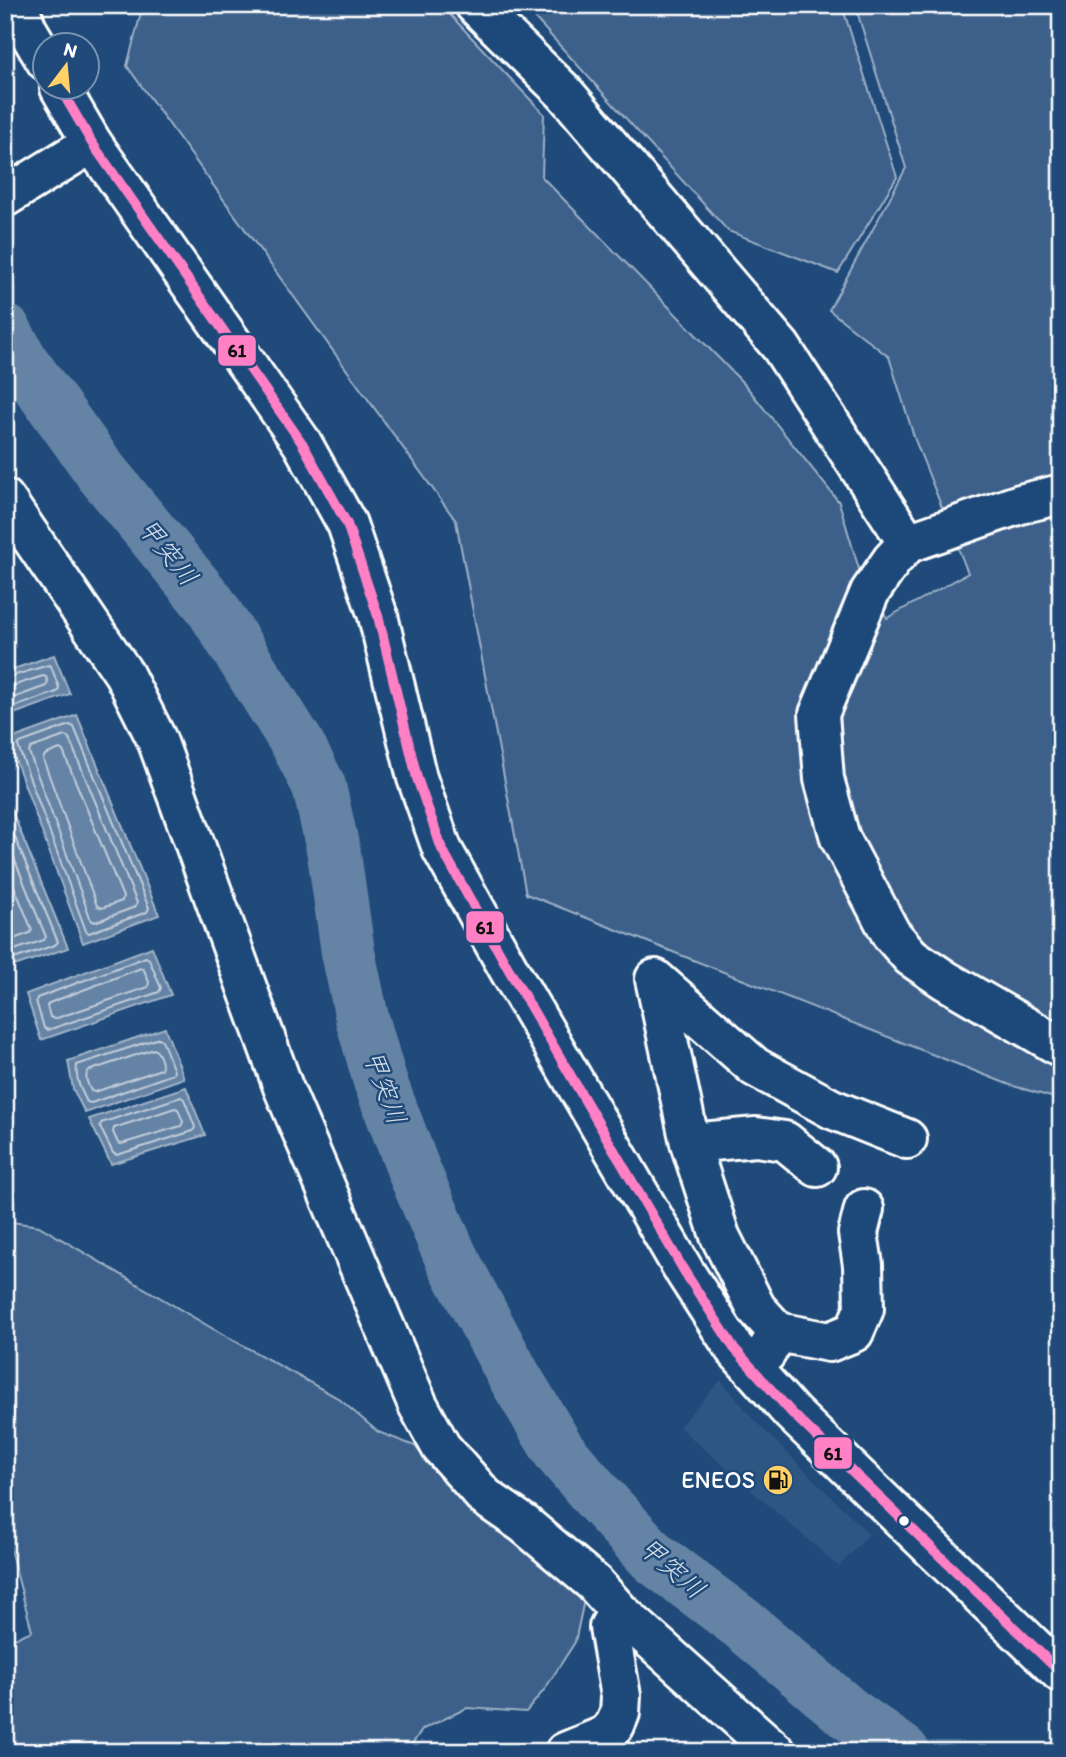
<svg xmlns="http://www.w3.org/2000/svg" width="1066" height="1757" font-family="Itim,'Klee One',sans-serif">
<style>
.built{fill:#2e5683}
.green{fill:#3c618b;stroke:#9eb0c5;stroke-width:2}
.water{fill:#6583a4;stroke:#a3b5c8;stroke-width:2}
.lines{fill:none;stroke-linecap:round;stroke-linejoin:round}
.shore{stroke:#c1cddb;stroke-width:2}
.river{stroke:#6583a4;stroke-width:54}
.minor-casing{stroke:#fff;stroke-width:44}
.highway-casing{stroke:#fff;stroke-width:44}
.minor{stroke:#1f4a7a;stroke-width:38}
.highway{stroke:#1f4a7a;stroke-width:38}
.bus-1-casing{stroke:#1f4a7a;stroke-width:16}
.bus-1{stroke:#ff80c5;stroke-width:10}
.bus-dot{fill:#fff;stroke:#1f4a7a;stroke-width:2.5}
.labels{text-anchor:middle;stroke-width:5;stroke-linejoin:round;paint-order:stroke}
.poi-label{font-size:24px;fill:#fff;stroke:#1f4a7a;text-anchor:end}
.water-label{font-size:26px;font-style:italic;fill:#d8e0e8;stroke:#1f4a7a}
.line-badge{stroke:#1f4a7a;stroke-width:2.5}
.pale-badge-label{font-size:19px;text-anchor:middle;font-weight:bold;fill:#111}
</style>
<rect width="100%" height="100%" fill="#1f4a7a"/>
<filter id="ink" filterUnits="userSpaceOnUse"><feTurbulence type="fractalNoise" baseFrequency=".0143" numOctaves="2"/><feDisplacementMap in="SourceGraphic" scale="14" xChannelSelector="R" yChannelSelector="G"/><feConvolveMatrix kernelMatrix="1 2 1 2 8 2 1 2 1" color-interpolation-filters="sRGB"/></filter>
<g filter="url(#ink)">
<path class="built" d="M721,1380l32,39 116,115 -30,33 -160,-140z"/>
<path class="green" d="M143,5h298l103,109 -2,63 204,209 93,116 20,67 28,49 81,-45 -53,-133 -26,-83 -60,-47 77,-142 -51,-163h206v1095l-51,-15 -484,-191 -70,-373 -329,-455z
M523,5h318l2,4 54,168 -59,96 -110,-42z
M5,1221l34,5 176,104 123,68 40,34 37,14 29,36 36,29 106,80 -11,51 -30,47 -19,23 -59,-4 -44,21 -17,23h-401v-110l27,-11 -27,-101v-84l9,-33 -9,-29z"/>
<path class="water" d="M54,655l16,39 -65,23v-45z
M77,715l82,200 -76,28 -75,-203z
M5,794l63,154 -63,21z
M152,947l19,48 -130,45 -15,-46z
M165,1028l19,50 -99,35 -12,-24 -5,-28z
M186,1087l19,48 -94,29 -22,-45z"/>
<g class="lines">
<path class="shore" d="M5,678l44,-13 2,1 8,22 -2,4 -52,18
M5,687l7,-1 31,-10 3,1 2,6 -2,3 -41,15
M70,725l4,2 75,181 -2,4 -58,21 -3,-2 -68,-185 2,-3z
M65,736l4,2 68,165 -2,4 -40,15 -4,-2 -62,-168 2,-4z
M60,749l3,2 60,146 -1,4 -20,7 -5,-2 -54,-147 2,-4z
M5,813l53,129 -3,3 -50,17
M5,836l41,101 -2,3 -39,13
M5,864l27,66 -2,3 -25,9
M146,957l3,2 12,29 -2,4 -111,38 -4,-2 -8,-27 1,-3z
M141,968l3,2 5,12 -1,5 -94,32 -4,-2 -3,-11 2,-3z
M159,1038l3,2 12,31 -1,3 -82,29 -4,-1c-6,-12 -12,-23 -10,-37z
M154,1049c5,3 10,15 7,20l-66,23 -4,-1c-3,-6 -7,-14 -3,-20z
M181,1097l3,2 11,28 -2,4 -76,24 -4,-2 -13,-26 1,-4z
M175,1108l3,1 5,13 -2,4 -60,18 -3,-1 -5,-11 1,-4z"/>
<path class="river" d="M5,331l17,31 80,111 107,130 88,140 22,43 15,68 14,98 14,66 18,63 34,90 37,86 62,117 46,77 39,46 56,61 87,65 107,90 55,39"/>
<g class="minor-casing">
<path id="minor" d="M475,5l89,87 217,255 127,196
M5,197l87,-54
M1061,494l-41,10 -112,39 -16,17 -22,32 -51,122 5,65 16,59 51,96 20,23 34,23 116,67
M5,499l119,175 33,66 126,347 135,318 23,42 44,50 39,27 70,59 25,28 157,141
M690,1143l66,-6 29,4 32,26
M778,1332l-22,-24 -36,-72 -30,-93 -35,-164 100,88 77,42 75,30
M766,1353l12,-21 51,10 25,-10 10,-23 -1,-44 -5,-32 6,-24
M565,1752l41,-17 9,-10 5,-12 1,-17 -12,-69 10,-16"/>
</g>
<g class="highway-casing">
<path id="highway" d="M18,5l9,24 19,32
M60,88l32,55 210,300 45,81 31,92 39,162 25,71 66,119 178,306 48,74 58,65 269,260"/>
</g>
<use href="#minor" class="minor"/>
<use href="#highway" class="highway"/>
<g class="bus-1-casing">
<path id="bus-1" d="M60,88l32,55 210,300 45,81 31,92 39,162 25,71 66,119 178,306 48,74 58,65 269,260"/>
</g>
<use href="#bus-1" class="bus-1"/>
</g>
</g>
<defs>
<g id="fuel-disc" transform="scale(1.575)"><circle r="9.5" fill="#ffd166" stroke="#1f4a7a"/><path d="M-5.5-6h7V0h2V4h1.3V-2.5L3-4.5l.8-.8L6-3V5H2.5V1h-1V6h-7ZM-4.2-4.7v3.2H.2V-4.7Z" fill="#111"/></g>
</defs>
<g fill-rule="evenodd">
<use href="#fuel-disc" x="778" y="1480"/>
</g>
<circle class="bus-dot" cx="904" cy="1521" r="6"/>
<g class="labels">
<g class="poi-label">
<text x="755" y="1488">ENEOS</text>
</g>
<g class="water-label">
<text transform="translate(168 552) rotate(51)" y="9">甲突川</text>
<text transform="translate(385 1087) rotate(70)" y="9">甲突川</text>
<text transform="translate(672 1568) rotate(41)" y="9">甲突川</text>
</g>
</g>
<g class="line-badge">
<rect x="217" y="334" width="40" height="33" rx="7" fill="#ff80c5"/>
<rect x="465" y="910" width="40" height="34" rx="7" fill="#ff80c5"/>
<rect x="813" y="1436" width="40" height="34" rx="7" fill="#ff80c5"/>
</g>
<g class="pale-badge-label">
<text x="237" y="357">61</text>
<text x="485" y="934">61</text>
<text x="833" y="1460">61</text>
</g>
<rect width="1066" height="1757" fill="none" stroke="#1f4a7a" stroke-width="28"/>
<rect x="14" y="14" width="1038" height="1729" fill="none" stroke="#fff" stroke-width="2.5" filter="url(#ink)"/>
<g transform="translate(66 66) rotate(16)"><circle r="33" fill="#1f4a7a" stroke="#7992af" stroke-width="2"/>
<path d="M0-5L12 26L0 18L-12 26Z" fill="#ffd166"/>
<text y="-10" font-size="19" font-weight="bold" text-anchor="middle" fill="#ffffff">N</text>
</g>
</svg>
